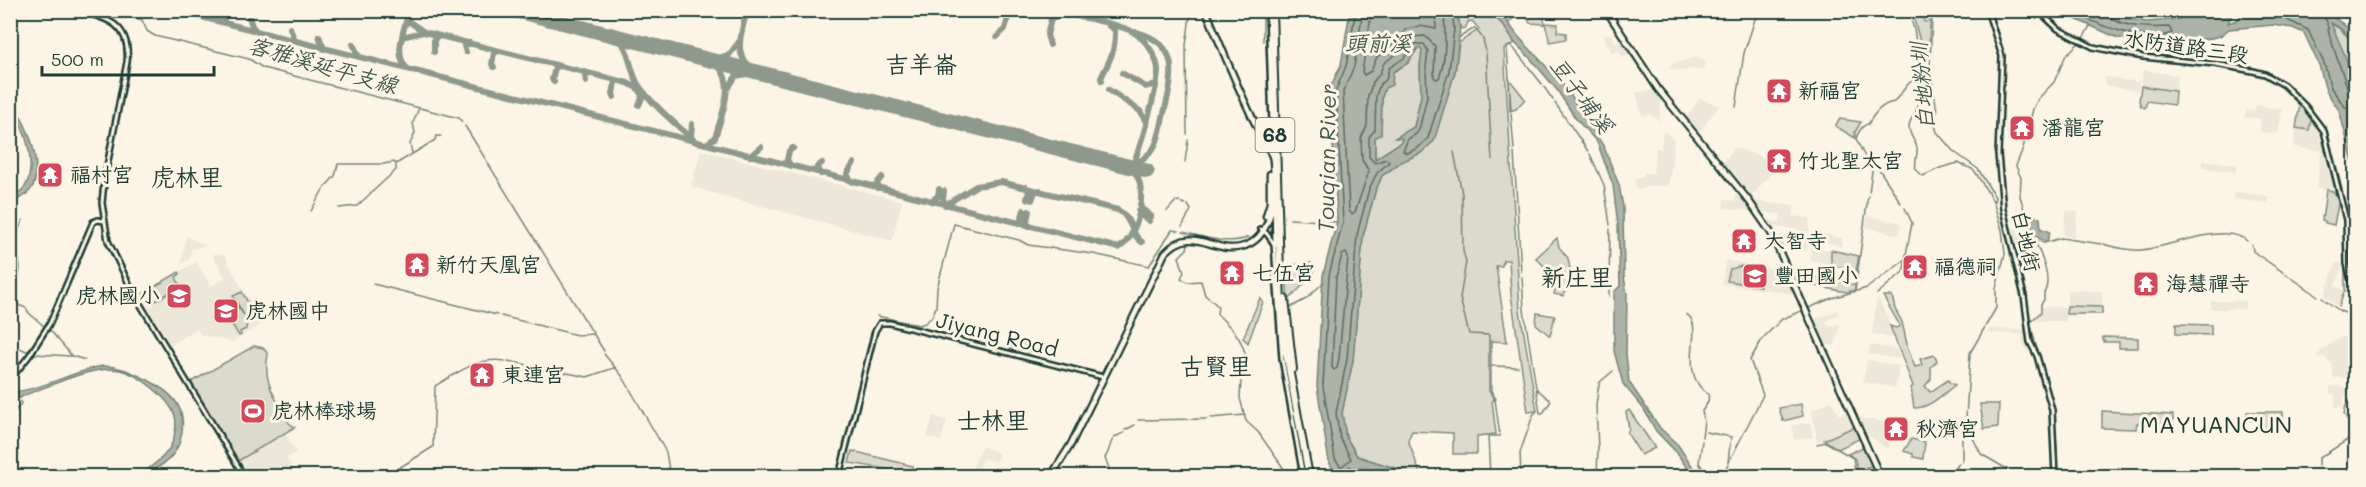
<svg xmlns="http://www.w3.org/2000/svg" width="2366" height="487" font-family="Mali,'LXGW WenKai TC',sans-serif">
<style>
.built{fill:#ece7d8}
.green{fill:#dcdacc;stroke:#7e8c80;stroke-width:1.5}
.water{fill:#aeb3a7;stroke:#758479;stroke-width:1.5;fill-rule:evenodd}
.lines{fill:none;stroke-linecap:round;stroke-linejoin:round}
.shore{stroke:#586c62;stroke-width:1.5}
.stream{stroke:#758479;stroke-width:1.5}
.taxiway{stroke:#8e998c;stroke-width:6}
.runway{stroke:#8e998c;stroke-width:15}
.minor-casing{stroke:#1f3d34;stroke-width:8}
.major-casing{stroke:#1f3d34;stroke-width:9}
.highway-casing{stroke:#1f3d34;stroke-width:10}
.minor{stroke:#fcf5e5;stroke-width:3}
.major{stroke:#fcf5e5;stroke-width:4.5}
.highway{stroke:#fcf5e5;stroke-width:6}
.labels{text-anchor:middle;stroke-width:6;stroke-linejoin:round;paint-order:stroke}
.shield{fill:#fcf5e5;stroke:#617469;stroke-width:1.5}
.shield-label{font-size:20px;font-weight:bold;fill:#1f3d34}
.street-label{font-size:21px;fill:#1f3d34;stroke:#fcf5e5}
.poi-label{font-size:21px;fill:#1f3d34;stroke:#fcf5e5;text-anchor:start}
.water-label{font-size:22px;font-style:italic;fill:#435a51;stroke:#fcf5e5}
.quarter-label{font-size:24px;fill:#1f3d34;stroke:#fcf5e5}
</style>
<rect width="100%" height="100%" fill="#fcf5e5"/>
<filter id="ink" filterUnits="userSpaceOnUse"><feTurbulence type="fractalNoise" baseFrequency=".0167" numOctaves="2"/><feDisplacementMap in="SourceGraphic" scale="12" xChannelSelector="R" yChannelSelector="G"/><feConvolveMatrix kernelMatrix="1 2 1 2 8 2 1 2 1" color-interpolation-filters="sRGB"/></filter>
<g filter="url(#ink)">
<path class="built" d="M1612,34l3,9 8,-1 3,8h4l3,4 -12,3 -1,-5h-9l-7,-17z
M1697,57l8,3 -2,11 -15,-3 -2,3 -16,-2 1,-5z
M2143,70l35,5 -3,16 -34,-5z
M2105,77l34,5 -1,9 -34,-6z
M1657,90l5,6 -3,25 -9,-7 -8,2 -6,-24z
M1700,98l19,8 -20,26 -13,-14z
M2256,105l26,4 -4,25 -18,-2 1,-13 -16,-2 1,-7 9,1z
M2312,116l5,7 4,18 4,-1 3,12 -34,-5 2,-19 13,2z
M1663,130l11,10 -5,46h-18l-14,4 -3,-10 10,-4v-3h9l3,-25 5,1z
M1735,147l35,13 3,6 -1,6 -22,26 -28,-35z
M701,150l201,51 -10,40 -201,-54z
M2321,153l8,1 10,38 -23,-4z
M2203,160l34,5 -1,7 -34,-5z
M2234,192l35,4 -1,7 -35,-4z
M1736,195l5,1 11,15 -29,-3 1,-9 10,2z
M1753,201l42,5 -2,10 17,2 -3,33 -26,-3 -4,-13 21,3 1,-9 -28,-2 -4,-7 13,2v-8l-18,-2z
M2066,211l12,1 -4,26 -11,-2z
M1868,216l33,7 -2,12 -34,-8z
M2010,228l18,1 3,13 -18,1z
M1814,232l28,6 -1,8 -29,-7z
M186,236l21,10 -16,3 -1,10 -9,5z
M1811,246l20,4v15l-21,-5z
M212,254l12,1 38,69 -30,18 -31,-7 -5,-6 -26,16 -30,-51 56,-32 15,24 14,-8z
M1726,260l58,11 12,23 -74,-10z
M2336,262l8,2 -9,22 9,4 -6,16 -14,-10z
M2067,290l35,1v16l-35,-1z
M1877,297l11,21 5,20 -21,-4z
M2211,301h34v8h-34z
M2042,307h24v14h-35l9,-9z
M1837,310l2,5 -13,6 3,6 11,-3 -5,22 -10,-2 -11,-24z
M1989,329l38,1 2,13 6,11 -7,-3 -4,-5 -3,-12 -34,-1z
M2353,334l2,17 -6,14v13h-15l-2,-14 -9,-8 -7,2 5,-7 18,-13z
M1870,345l26,4 4,10 -32,-5z
M1867,360l32,6 -3,22 -33,-6z
M2330,386l22,1v7l-8,3 -1,10h-8v-13h-5z
M1832,401l7,14 10,-4 7,15 -39,16 -5,-32z
M933,416l14,4 -6,21 -14,-4z
M1859,418l32,5 -3,27 -24,-18z
M1811,423l2,14 -19,3 -2,-15z
M285,433l11,19 -9,6 6,11 -12,7h-34l-9,-15z
M982,446l17,7 -3,9 -14,-4 -5,18h-8z"/>
<path class="green" d="M1457,11h32l14,14 12,18 -11,6 16,261 17,101 -9,1 -17,-118 -2,-34h-6l-1,6h-6l11,76 -16,-1v50l5,8 -4,2 4,33 -19,2v18h-24v-21l-41,-2 -4,9 13,36h-11l-9,-6 -44,-14 -11,-19 -4,-24 11,-53 10,-124 12,-44 7,-16 19,-14 20,-9 34,-81 4,-29 20,-14 -7,-8 -4,1 -3,7 -5,-1z
M1523,11h19l3,12 13,1 -1,8 9,1v6l-16,3 -5,-18 -15,-1z
M1918,13l1,4h4l1,5 6,-1 -1,29h-7l-9,-35z
M2330,23c12,6 20,14 25,26v80l-3,-12 3,-19z
M1420,48l2,3 -2,15 1,30 -7,31 -17,10 5,1 -1,4 -26,18v-22l6,-4 1,-37 3,-10 8,-15 15,-9 9,-14z
M1509,79l16,20 -9,10 -6,2z
M2141,86l34,5 -1,14 -27,-4 -2,7 -4,-2 -2,-5z
M2300,103l12,13 -3,14 -13,-2z
M1840,119l21,3 -6,10v6l-20,-12z
M2326,190l7,1 3,4h3l2,6 -3,3 -4,21 -9,-2v-2l-3,-1z
M1557,238l2,9 9,11 4,21 -9,17 -9,-2 4,-17 -6,-3 -16,-16z
M1831,250l28,6 -3,15 -25,-6z
M1311,263l3,10 -26,28 -2,-29 4,-1 1,-6z
M1742,266l19,5 -3,3 2,12 -33,-5 3,-12z
M179,272l1,2 -4,3 3,7 -3,5 -22,13 -6,-3 -1,-5 -4,2 -1,-2z
M1809,275l46,10v5l-9,2 -35,-7z
M242,292l15,27 -9,4 -1,-1 -1,7 -6,3 1,3 -2,1 -20,-33 2,-2 2,4 6,-5 5,2 10,13 -11,-19z
M1883,296h9l3,13 7,13 6,27 7,18 7,-2 -2,-6 15,-4 2,6 -6,6v12l-6,7 5,6 18,-12 2,3 5,2c-12,9 -25,23 -41,23l-3,-20 2,-2 -23,-60 6,2 4,-2z
M1260,298l3,4 -15,41 -5,-5z
M2067,306l35,1v7h-36z
M1537,313l18,3 -5,20 -14,-12z
M2176,324l35,1v10l-35,-1z
M2103,337l35,1v10h-19v-6h-16z
M1014,339l22,8 -4,10 -23,-6z
M254,346l9,2 5,6c-6,29 8,44 21,69l6,4 -57,34 -47,-79z
M1801,404l2,12 -20,5 -4,-13z
M1980,404h19l-1,23 -14,2z
M1629,410l26,38 -14,7 -14,-22 2,-4 -3,-17z
M2102,411l71,4v9l-36,-1 -1,6 -34,-1z
M2247,412h36v16h-23v-7l-13,-1z
M1856,426l5,12 -23,11 -14,-9z
M1911,439l14,3 -2,17 -10,-2v-3l-9,-3z
M1865,446l9,20 -8,1 4,9h-12l-3,-17 -7,-5z
M852,451l61,15 -2,7 -62,-10z"/>
<path class="water" d="M1350,11h107l3,17 -5,44 -21,69 -13,12 -20,9 -19,14 -7,16 -12,44 -10,124 -11,53 4,24 11,19 44,14 9,6h-45l-16,-10 2,10h-14l-8,-14 -12,-76 6,-111 14,-54 -7,-133 11,-23zM1420,48l2,3 -2,15 1,30 -7,31 -19,11h7l-1,4 -26,17v-21l6,-4 1,-37 3,-9 7,-3 1,-13 15,-9 9,-14z
M1489,11h11l17,24 50,54 37,58 15,38 4,22 1,70 3,17 -1,60 3,28 31,46 18,17 21,31h-7l-15,-23 -21,-22 -13,-23 -20,-24 -9,-33v-59l6,-6 -2,-61 -5,-40 -16,-43 -21,-23 -19,-29 -27,-32 -15,-15 -12,-18z
M2323,11c15,9 33,18 32,38 -5,-12 -12,-21 -24,-26 9,22 23,48 24,73 0,12 -3,20 1,33l-1,85 -1,-48 -15,-56 -13,-19 -7,-26 -15,-32 -11,-5 -20,-3 -44,4 -9,7 -13,3 -49,3 -18,-2 -22,-2 -45,-20 -12,-7h48l18,8 20,3 33,-3 11,-8h47l-6,3 -4,9 9,-3 8,-9z
M10,97c13,23 25,43 26,71 0,5 0,13 -3,18 -4,9 -14,12 -22,17v-6c5,-3 12,-6 15,-12 8,-15 3,-42 -4,-57 -5,-12 -12,-18 -12,-31z
M2029,215l11,3 1,11 6,1 3,3 -3,8c-13,-1 -17,-14 -18,-26z
M103,366c17,0 28,6 43,13 25,13 42,27 35,58 -3,13 -10,22 -21,29 -7,4 -12,11 -20,10 10,-10 27,-19 32,-33 3,-7 5,-19 3,-27 -6,-18 -36,-42 -55,-46 -29,-5 -71,17 -98,26l-1,2 -10,-1v-5c32,-2 61,-21 92,-26z"/>
<g class="lines">
<path class="shore" d="M1356,10l-10,56 -10,24 7,132 -14,53 -6,111 12,73 6,8 10,-8 -11,-21 -4,-25 11,-54 10,-124 12,-46 8,-16 12,-11 -3,-3 -11,4 -6,-6v-20l6,-7 1,-35 4,-11 6,-4 3,-12 15,-10 10,-14h10l4,7 -2,16 1,30 -8,33 -3,4 -8,5 -5,12 4,2 11,-5 10,-10 21,-67 5,-42 -2,-19
M1363,10l-9,57 -11,24 6,120 3,3 3,-2 14,-41 -7,-11 -1,-22 6,-12 1,-30 5,-14 6,-7 5,-12 15,-11 12,-15 14,-1 10,10 -1,31 2,2 3,-1c8,-21 6,-45 5,-68
M1372,10l-10,62 2,3 7,-4 6,-14 16,-12 13,-16 14,-3 16,3 -1,-19
M2072,10c20,14 77,35 100,23l-3,-6c-20,1 -41,1 -59,-9l-3,-8
M2250,10l2,3 19,-1 37,18 16,33 7,25 15,20 10,-1
M2321,10l1,6 5,5c-2,7 17,55 20,66l9,4
M1346,253l2,4 -9,101 -2,10 -3,2 -2,-3 4,-90 6,-22z"/>
<path class="stream" d="M111,10l31,10 5,11 8,5 94,23 14,9 196,50 3,4
M1931,10l1,4
M1932,17l-2,47 7,48 -3,10 3,10 16,19 25,18 17,28 -1,4
M1912,22c7,21 2,35 4,56 1,9 4,17 2,27 -1,8 -8,13 -9,21 0,10 6,13 8,22 1,10 -7,22 6,28l17,-8 18,-5 14,6 4,4 17,28 9,29 3,24 -9,34v20l-26,45 -4,65 5,16 10,20 24,14 6,8
M1508,23l6,-5
M1460,37l15,-9 8,11 3,13 6,108
M2082,40l8,-14
M1263,41v-31
M2079,43l-13,12 -12,27 -16,17 -5,10 -10,39 -7,18 5,12 -1,18 13,43 11,4 17,-5 40,6
M2079,43l14,6 48,9
M1511,45l-4,3 4,62
M1511,45l31,39
M2145,59l68,7
M2217,67l26,4
M2250,72l19,6
M1544,87l9,13
M1555,103l33,48
M1736,107l8,-54 14,-43
M1511,113l3,37
M465,126l139,225
M1187,134l-1,-89 5,-35
M1454,152l8,42 1,57 3,11 -6,36 9,36 20,1v56l6,9 5,36h-12l2,40
M412,153l-2,-9 5,-11 -2,-10 6,-15
M1514,153l7,119
M1590,154l14,31 6,40
M1185,162l3,-22
M1869,192l4,-28
M1901,203l-24,-37 -12,-9 -9,-18c1,-5 6,-14 12,-15 7,-11 13,-20 26,-22l15,-19 6,-4
M339,208l18,-2 39,-36v-5
M311,211l13,-23 11,-12 3,-12h46l10,-2 2,2 39,-24 1,-4h5
M1167,211l9,-10 9,3
M1290,219l47,3
M23,220l-7,15 4,33 -4,28 2,9 8,3 3,5 16,14
M1182,227l9,-17 -3,-5
M1183,232c21,5 45,14 66,5
M2034,239c6,15 19,39 10,54v7l-3,4v8l-11,10 8,32
M1188,244l-1,5 -8,8 5,15 -3,6 6,4 14,-1 4,14 13,11 -1,8c19,18 26,25 31,51l-7,14 -1,19 6,23 12,11 31,44
M2104,244c7,3 30,7 37,6 26,-2 85,-29 106,-9
M2252,245l1,6 5,4 60,41
M1522,277l2,33 16,103h3l8,-12 -14,-12
M373,284l124,31
M1609,284l1,-55
M1609,288v8
M1855,291l13,-95
M1877,294l26,-22 3,-12
M2322,298l18,13 16,6
M2339,306l6,-16v-60
M1809,308l23,-10 35,-10 38,-28 7,-37 -7,-15
M1288,309l18,-10 18,-17
M1686,314c21,11 -11,58 22,80 2,7 -2,11 -6,17l2,10 -2,16
M501,316l76,19 17,-1
M877,316l42,9 6,-2 7,-6 4,-10 1,-19 17,-64 65,16 9,5 65,9 56,12 23,-36 7,1
M49,329l23,27 13,4
M10,344l19,8
M34,354l37,2
M604,354l19,23 43,75 4,24
M2040,358l8,31
M2356,359c-5,9 -5,12 0,21
M508,361l79,16 27,-9
M1492,366l26,1
M2351,366l5,-12
M2053,411l4,38v26
M1211,418l34,-3
M1138,420l69,-1
M1125,430l10,-5
M1706,432l25,5 -3,25
M10,440l7,-3c-7,-14 -8,-21 4,-33v-3
M1702,441l-3,22 9,13
M1817,444l9,-2 27,16 3,18
M1962,462v-28l5,-4
M2319,466v-8l30,-19 2,-12 -7,-13 2,-9 10,-12
M1884,471l12,5
M386,476l47,-29 2,-61c23,-13 43,-30 70,-25
M1112,476l-7,-18c9,-14 1,-19 19,-25
M1521,476l-1,-23 13,-38 3,-3
M1597,476l1,-27 -2,-43 2,-17 2,-7 13,-11
M1724,476l3,-10 36,-71 -13,-35 13,-22 19,-19 19,-8
M1951,476l8,-13
M2313,476l3,-6"/>
<path class="taxiway" d="M173,10l946,238c17,-11 25,-43 21,-64 -1,-5 -5,-12 -8,-17
M219,10l6,13
M747,10c-6,26 -17,46 11,62
M934,10l3,7
M1052,10c25,7 53,10 77,20 14,6 27,23 29,39 1,16 -19,82 -26,98
M249,17l3,9 5,6
M407,20l17,12 204,51 17,10
M290,28l5,13
M319,36l5,13
M402,37l21,-5
M617,37c14,13 12,32 21,47 11,18 41,43 58,58
M997,37l8,-8 5,-19
M353,44l6,13
M1050,45l-3,-10 4,-16 9,-5
M434,52v-13l6,-3
M466,52l-2,-6 6,-3
M711,60l18,-5 9,-12
M494,67l-2,-3 2,-11 5,-2
M408,69c-16,-14 -3,-41 1,-59
M1122,73l24,14 10,-3
M612,79l3,3 -2,12 1,3
M1102,81l-1,-3c8,-17 15,-27 14,-48l-6,-4
M554,82l-2,-3 3,-11 4,-2
M586,82l-1,-6 5,-2
M729,87l7,-11 21,-4
M1109,90l31,21 6,11
M639,105l3,-7 -2,-9
M691,137l1,-13
M706,144l9,-6c7,-26 25,-61 -5,-78
M750,156l11,-9
M791,166l-4,-6 2,-9 4,-3
M1132,167c7,-5 16,-11 21,-18 7,-10 8,-24 11,-36 9,-36 18,-69 -28,-81
M821,174l-4,-7 5,-4
M852,182l-5,-8 7,-11
M1026,187l3,4 -2,8
M877,188l1,-6 4,-5
M944,191l-1,7 2,7 31,-19 25,-4 117,28c14,8 13,26 24,32
M1032,200l3,-8 5,-2
M931,201l7,-5 1,-7
M1140,204l1,4 10,8
M1138,210l3,5 8,6
M1018,223l3,-3 3,-10
M1029,226l-2,-5 2,-10"/>
<path class="runway" d="M513,10l634,161"/>
<g class="minor-casing">
<path id="minor" d="M74,10c32,8 57,12 53,52l-23,120 -2,21 6,38 26,53 110,182
M1268,10l5,143
M1987,10l15,46 -4,98 5,55 21,87 6,46 7,14 15,54 3,66
M2038,10l20,19 35,18 50,10 72,7 38,7 12,3 19,11 21,21 19,25 22,89 1,44 9,37
M1274,203l1,43
M1261,229l6,5 7,10 8,115 21,117
M10,380l19,-24 21,-33 43,-101 5,-2 6,1
M839,476l36,-145 5,-8h10l213,54"/>
</g>
<g class="major-casing">
<path id="major" d="M1606,10l52,79 91,112 22,32 109,243
M1266,216l4,-13v-29
M1051,476l19,-30 95,-193c28,-30 47,1 76,-6 31,-7 34,-49 33,-73 -1,-6 0,-13 -2,-18 -5,-13 -13,-24 -19,-37 -17,-35 -32,-72 -47,-109"/>
</g>
<g class="highway-casing">
<path id="highway" d="M1272,10l9,296 4,41 24,129
M1285,299l8,70"/>
</g>
<use href="#minor" class="minor"/>
<use href="#major" class="major"/>
<use href="#highway" class="highway"/>
</g>
</g>
<defs>
<g id="temple-square" transform="scale(1.35)"><rect x="-9" y="-9" width="18" height="18" rx="4" fill="#d1495b" stroke="#fcf5e5"/><path d="M0-6L5-2H3V0L6.5 2.5H4V6H1.5V3h-3V6H-4V2.5H-6.5L-3 0V-2H-5Z" fill="#fff"/></g>
<g id="school-square" transform="scale(1.35)"><rect x="-9" y="-9" width="18" height="18" rx="4" fill="#d1495b" stroke="#fcf5e5"/><path d="M0-5L7-2L0 1L-7-2ZM-4 1L0 2.5L4 1V4Q0 6-4 4Z" fill="#fff"/></g>
<g id="stadium-square" transform="scale(1.35)"><rect x="-9" y="-9" width="18" height="18" rx="4" fill="#d1495b" stroke="#fcf5e5"/><path d="M0-5a6.5 5 0 1 0 0 10a6.5 5 0 1 0 0-10ZM-3.5-1.8h7v3.6h-7Z" fill="#fff"/></g>
</defs>
<g fill-rule="evenodd">
<use href="#temple-square" x="1779" y="91"/>
<use href="#temple-square" x="2022" y="128"/>
<use href="#temple-square" x="1779" y="161"/>
<use href="#temple-square" x="50" y="175"/>
<use href="#temple-square" x="1744" y="241"/>
<use href="#temple-square" x="417" y="265"/>
<use href="#temple-square" x="1915" y="267"/>
<use href="#temple-square" x="1232" y="273"/>
<use href="#school-square" x="1755" y="276"/>
<use href="#temple-square" x="2146" y="284"/>
<use href="#school-square" x="179" y="296"/>
<use href="#school-square" x="226" y="311"/>
<use href="#temple-square" x="482" y="375"/>
<use href="#stadium-square" x="253" y="411"/>
<use href="#temple-square" x="1896" y="429"/>
</g>
<g class="labels">
<rect class="shield" x="1255.5" y="118" width="39" height="34" rx="4.5"/>
<g class="shield-label">
<text x="1275" y="142">68</text>
</g>
<g class="street-label">
<text transform="translate(2186 47) rotate(8)" y="7">水防道路三段</text>
<text transform="translate(2026 241) rotate(77)" y="7">白地街</text>
<text transform="translate(997 335) rotate(14)" y="7">Jiyang Road</text>
</g>
<g class="poi-label">
<text x="1798" y="98">新福宮</text>
<text x="2042" y="135">潘龍宫</text>
<text x="1798" y="168">竹北聖太宮</text>
<text x="70" y="182">福村宮</text>
<text x="1764" y="248">大智寺</text>
<text x="436" y="272">新竹天凰宮</text>
<text x="1934" y="274">福德祠</text>
<text x="1252" y="280">七伍宮</text>
<text x="1774" y="283">豐田國小</text>
<text x="2166" y="291">海慧禪寺</text>
<text x="160" y="303" text-anchor="end">虎林國小</text>
<text x="246" y="318">虎林國中</text>
<text x="502" y="382">東連宮</text>
<text x="272" y="418">虎林棒球場</text>
<text x="1916" y="436">秋濟宮</text>
</g>
<g class="water-label">
<text x="1378" y="51">頭前溪</text>
<text transform="translate(323 65) rotate(16)" y="8">客雅溪延平支線</text>
<text transform="translate(1922 86) rotate(-95)" y="8">白地粉圳</text>
<text transform="translate(1582 95) rotate(53)" y="8">豆子埔溪</text>
<text transform="translate(1327 158) rotate(-89)" y="8">Touqian River</text>
</g>
<g class="quarter-label">
<text x="921" y="73">吉羊崙</text>
<text x="187" y="186">虎林里</text>
<text x="1577" y="286">新庄里</text>
<text x="1216" y="375">古賢里</text>
<text x="993" y="429">士林里</text>
<text x="2216" y="433">MAYUANCUN</text>
</g>
</g>
<rect width="2366" height="487" fill="none" stroke="#fcf5e5" stroke-width="36"/>
<rect x="18" y="18" width="2330" height="451" fill="none" stroke="#1f3d34" stroke-width="2" filter="url(#ink)"/>
<path d="M42 66v9h172v-9" fill="none" stroke="#1f3d34" stroke-width="3"/>
<text x="51" y="66" font-size="18" fill="#1f3d34" stroke="#fcf5e5" stroke-width="4.5" paint-order="stroke">500 m</text>
</svg>
